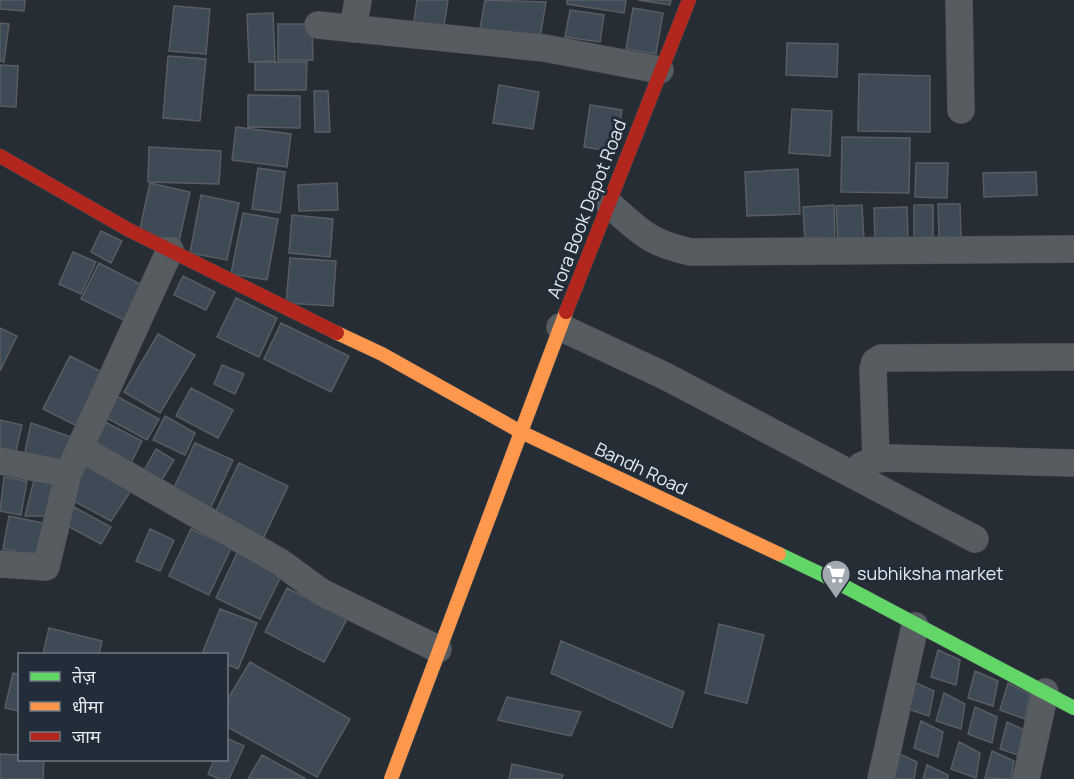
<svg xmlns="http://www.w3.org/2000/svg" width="1074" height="779" font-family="Manrope,'Noto Sans Devanagari',sans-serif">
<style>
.building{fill:#3e4a55;stroke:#575d63;stroke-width:1.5}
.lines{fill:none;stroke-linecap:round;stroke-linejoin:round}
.street-casing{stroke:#43484e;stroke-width:28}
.fast-casing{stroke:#43484e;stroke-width:15}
.slow-casing{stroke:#43484e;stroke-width:15}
.jam-casing{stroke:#43484e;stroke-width:15}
.street{stroke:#575c61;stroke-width:27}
.fast{stroke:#63d668;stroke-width:14}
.slow{stroke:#ff974d;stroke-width:14}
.jam{stroke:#b3261e;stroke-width:14}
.labels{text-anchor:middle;stroke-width:6;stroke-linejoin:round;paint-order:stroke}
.street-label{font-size:18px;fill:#e2eaf2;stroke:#222d39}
.poi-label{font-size:18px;fill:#e2eaf2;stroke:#222d39;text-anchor:start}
</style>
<rect width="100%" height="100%" fill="#272d34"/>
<path class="building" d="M0,0h25l-1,11 -24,-2z
M417,0h31l-5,32 -30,-5z
M485,0l61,2 -7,42 -60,-10z
M567,0h59l-2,13 -57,-9z
M638,0h33l-1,5z
M174,6l36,3 -4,45 -37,-3z
M633,8l30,5 -7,41 -30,-5z
M570,10l34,5 -4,27 -35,-5z
M273,13l2,48 -26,1 -2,-48z
M0,23l9,1 -5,38 -4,-1z
M278,24h34l1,36h-35z
M787,43l51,1 -1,33 -51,-2z
M168,56l38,3 -6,62 -37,-3z
M255,62h52l-1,28h-51z
M0,65l18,1 -2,41 -16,-1z
M859,74l71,2v56l-72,-1z
M499,85l40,7 -6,37 -40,-6z
M314,91h14l2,41h-15z
M248,95l52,1v32l-52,-1z
M590,105l32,5 -6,42 -32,-5z
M792,109l40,2 -2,45 -41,-3z
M236,127l55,7 -4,33 -55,-7z
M842,137l68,1 -1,55 -68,-1z
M149,147l72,4 -2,33 -71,-2z
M916,163h32l-1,35 -32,-1z
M258,168l27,4 -5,41 -28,-4z
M798,169l2,45 -53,2 -2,-44z
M1036,172l1,23 -53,2 -1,-24z
M150,183l40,9 -11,49 -40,-8z
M337,183l1,27 -39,1 -1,-26z
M201,195l38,8 -12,57 -37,-7z
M938,204h22l1,33h-22z
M834,205l1,35 -30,2 -2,-35z
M862,205l2,35 -26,1 -2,-35z
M914,205h19v35h-19z
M907,207l1,32 -33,2 -1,-33z
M243,213l35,6 -11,61 -36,-6z
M292,215l41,4 -3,38 -41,-4z
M101,231l21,10 -11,22 -20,-11z
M73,252l23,10 -15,32 -22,-10z
M290,258l46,3 -3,45 -47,-3z
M99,263l47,24 -18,35 -47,-23z
M183,276l32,16 -9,18 -32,-15z
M236,298l41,20 -18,39 -42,-20z
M281,323l68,33 -18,36 -67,-33z
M0,328l17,8 -17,35z
M158,334l37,21 -35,58 -36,-21z
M70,356l32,16 -27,53 -32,-16z
M222,365l22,9 -9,20 -21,-10z
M191,388l42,22 -15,28 -42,-22z
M116,396l43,23 -12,21 -42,-23z
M165,416l30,17 -10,22 -32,-15z
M0,420l22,5 -6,26 -16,-4z
M103,421l39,20 -11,22 -40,-20z
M31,423l43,15 -7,24 -42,-10z
M195,443l38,17 -24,51 -38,-17z
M156,449l18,11 -14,23 -17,-11z
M84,460l50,26 -23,35 -41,-22z
M239,463l49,23 -26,55 -49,-24z
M4,477l23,4 -6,34 -21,-4z
M34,480l22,5 -5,31h-26z
M74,507l37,20 -10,17 -37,-20z
M9,516l34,7 -7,32 -33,-6z
M150,529l24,11 -14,31 -24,-10z
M191,529l40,19 -22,47 -40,-19z
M238,551l45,21 -23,47 -44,-21z
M287,588l60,31 -23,43 -59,-30z
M220,609l37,14 -19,46 -12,-5v-10h-24z
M719,624l45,11 -17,68 -42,-10z
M49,628l53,13 -3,13h-56z
M561,641l123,51 -12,36 -121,-55z
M938,650l22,10 -4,25 -25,-8z
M250,662l100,57 -33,58 -91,-51v-24z
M975,671l23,10 -5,25 -25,-8z
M13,673l7,2v36l-15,-3z
M912,681l22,10 -5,25 -24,-8z
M1008,683l22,11 -5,25 -25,-9z
M944,693l21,11 -4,25 -25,-8z
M507,697l74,15 -10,24 -73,-16z
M975,707l22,10 -5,26 -24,-9z
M921,721l22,11 -5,25 -24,-9z
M1007,722l22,10 -5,25 -24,-8z
M226,738l18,8 -15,33h-10l-11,-5 6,-14h12z
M959,742l21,11 -4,25 -25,-9z
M992,751l22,10 -3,18 -26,-1z
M895,752l22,10 -3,17h-26z
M0,754l20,1v5h24l-1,19h-43z
M262,755l44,24h-58z
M512,764l51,11 -2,4h-52z
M927,765l21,10v4h-25z"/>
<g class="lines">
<g class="street-casing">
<path id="street" d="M959,0l2,110
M318,25l226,23 116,22
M353,29l5,-29
M610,205c31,27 39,38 81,47l383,-3
M560,327l105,49 310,163
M80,448l200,114 41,30 117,57
M876,459l-3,-90 2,-7 6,-4 193,-1
M0,461l68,13 102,-224
M861,466l15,-7 13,-1 185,5
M0,564l46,3 22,-93
M881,779l34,-153
M1026,779l19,-87"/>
</g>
<g class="fast-casing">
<path id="fast" d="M779,554l46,22 249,132"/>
</g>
<g class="slow-casing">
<path id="slow" d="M337,333l45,21 139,78 258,122
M391,779l175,-467"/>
</g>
<g class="jam-casing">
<path id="jam" d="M0,156l129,74 208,103
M566,312l123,-312"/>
</g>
<use href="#street" class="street"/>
<use href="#fast" class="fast"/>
<use href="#slow" class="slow"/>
<use href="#jam" class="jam"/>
</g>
<defs>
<g id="supermarket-pin" transform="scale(1.5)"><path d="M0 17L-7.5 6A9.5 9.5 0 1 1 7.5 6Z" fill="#a1a8b0" stroke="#222d39"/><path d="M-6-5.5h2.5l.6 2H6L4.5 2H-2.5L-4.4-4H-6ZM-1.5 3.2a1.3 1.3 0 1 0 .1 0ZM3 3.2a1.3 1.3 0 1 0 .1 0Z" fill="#fff"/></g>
</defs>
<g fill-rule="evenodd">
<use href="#supermarket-pin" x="836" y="574"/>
</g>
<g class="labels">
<g class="street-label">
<text transform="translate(587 209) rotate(-69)" y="6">Arora Book Depot Road</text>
<text transform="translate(641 469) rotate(25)" y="6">Bandh Road</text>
</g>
<g class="poi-label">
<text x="857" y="580">subhiksha market</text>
</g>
</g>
<rect x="18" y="653" width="210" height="108" fill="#222d39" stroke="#6f7983" stroke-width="1.5"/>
<rect x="30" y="672" width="30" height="9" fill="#63d668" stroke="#6f7983" stroke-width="1.5"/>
<text x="72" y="683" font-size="18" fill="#e2eaf2">तेज़</text>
<rect x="30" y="702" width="30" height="9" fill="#ff974d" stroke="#6f7983" stroke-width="1.5"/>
<text x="72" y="713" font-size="18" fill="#e2eaf2">धीमा</text>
<rect x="30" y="732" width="30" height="9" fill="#b3261e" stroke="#6f7983" stroke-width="1.5"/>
<text x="72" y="743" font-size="18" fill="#e2eaf2">जाम</text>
</svg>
